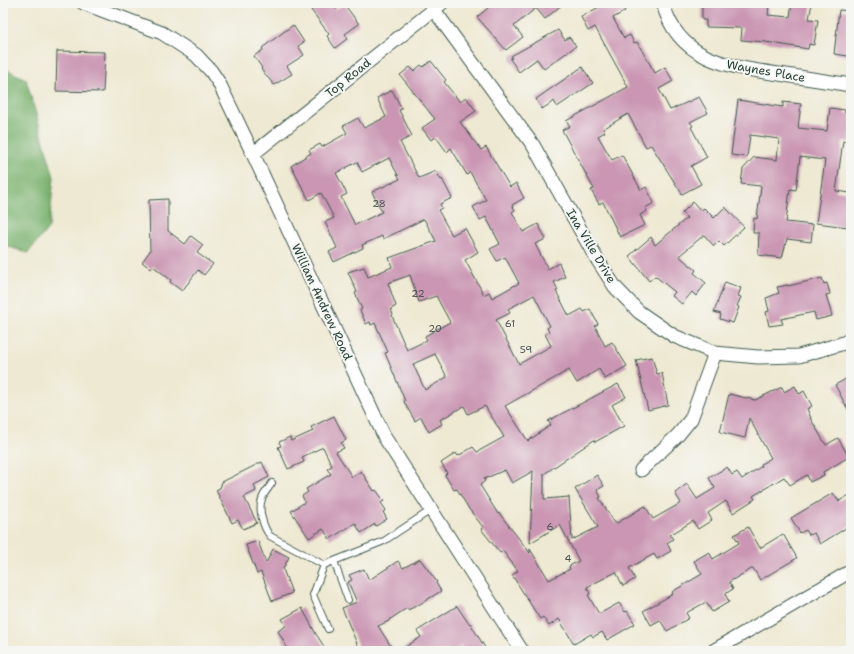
<svg xmlns="http://www.w3.org/2000/svg" width="854" height="654" font-family="'Shantell Sans',sans-serif">
<style>
.forest{fill:#7bb270;stroke:#4d7852}
.building{fill:#ca96b3;fill-rule:evenodd}
.lines{fill:none;stroke-linecap:round;stroke-linejoin:round}
.lane-casing{stroke:#3e574c;stroke-width:8}
.street-casing{stroke:#3e574c;stroke-width:15}
.lane{stroke:#fff;stroke-width:6}
.street{stroke:#fff;stroke-width:13}
.labels{text-anchor:middle;stroke-width:4;stroke-linejoin:round;paint-order:stroke}
.number-label{font-size:10px;fill:#4a5354}
.street-label{font-size:12px;fill:#1f3d34;stroke:#f6f6f2}
</style>
<rect width="100%" height="100%" fill="#f6f6f2"/>
<filter id="ink" filterUnits="userSpaceOnUse"><feTurbulence type="fractalNoise" baseFrequency=".025" numOctaves="2"/><feDisplacementMap in="SourceGraphic" scale="8" xChannelSelector="R" yChannelSelector="G"/><feConvolveMatrix kernelMatrix="1 2 1 2 8 2 1 2 1" color-interpolation-filters="sRGB"/></filter>
<filter id="wash" filterUnits="userSpaceOnUse"><feTurbulence type="fractalNoise" baseFrequency=".012" numOctaves="4" result="noise"/><feDisplacementMap in="SourceGraphic" scale="16" xChannelSelector="R" yChannelSelector="G"/><feGaussianBlur stdDeviation="0.9" result="paint"/><feColorMatrix in="noise" values="0 0 0 0 0 0 0 0 0 0 0 0 0 0 0 0 0 1.4 0 .05"/><feComposite in="paint" operator="in"/></filter>
<g filter="url(#wash)">
<rect width="100%" height="100%" fill="#eee9d2"/>
<path class="forest" d="M3,68l23,11 28,98 -5,50 -21,26 -25,-8z"/>
<g id="blocks">
<path class="building" d="M320,3h12l4,6 8,-5 15,20 -14,10 3,4 -13,10 -8,-12 2,-2 -18,-24z
M494,3h70l-19,16 -9,-11 -22,18 9,11 -17,13 -29,-33z
M606,3h14l5,8 -12,7 11,20 6,-3 4,8 3,-1 18,31 10,-6 8,14 -14,8 11,21 29,-13 9,16 -18,9 3,4 -2,1 16,30 -16,9 10,18 -19,10 -31,-49 -5,2 -18,-33 -25,15 2,3 -7,4 14,24 10,-5 19,35 5,-3 8,16 -9,5 2,3 -7,4 5,10 -25,12 -17,-35 -4,2 -8,-14 3,-1 -32,-59 8,-4 -4,-5 62,-34 -33,-60 -7,4 -7,-14z
M702,3h67l-1,12 22,2 2,-14h20l-3,16 9,1 -4,25 -5,-1 -1,5 -42,-7 -25,-2 1,-12 -36,-1v-7h-4z
M839,10l12,1v36h-2l-1,9 -14,-2z
M293,25l11,17 -6,4 6,9 -17,11 5,8 -18,11 -13,-16 1,-1 -8,-12 9,-6 -1,-2z
M558,30l7,10 4,-3 7,9 -32,23 -7,-10 -18,13 -9,-13 2,-1 -1,-2z
M57,51l48,1 -2,40 -47,-1z
M431,61l15,19 -2,2 16,20 6,-5 10,14 -16,11 21,28 5,-3 24,40 6,-4 8,15 -12,7 3,5 -3,2 11,20 15,-8 8,15 -11,5 13,25 11,-6 6,14 -11,5 4,8 -2,1 13,25 13,-7 2,3 6,-3 8,15 -3,2 10,20 7,-4 15,24 -22,13 -6,-10 -22,14 -8,-13 -64,36 23,35 23,-16 -3,-4 70,-37 8,13 -14,8 12,21 -29,16 -1,-2 -50,34v25l25,-2 3,43 26,-13 -23,-38 22,-14 7,11 -7,4 4,7 -2,1 16,25h2l28,-17 8,13 28,-16 -6,-10 12,-9 10,15 18,-11 -6,-10 18,-11 5,8 5,-3 5,7 20,-13 -1,-2 10,-6 -22,-40 -4,20 -25,-6 9,-38 26,6 27,-13 2,5 11,-6 4,8 5,-3 8,15 -5,3 4,9h-1l16,27 12,-7 11,19 -26,15 1,3 -14,7 -3,-7 -17,10 -6,-8 -31,19 2,3 -22,14 -7,-12 -18,12 4,7 -14,9 -5,-8 -23,14 3,4 -6,4 4,8 -14,8 -3,-5 -25,14 6,11 -12,7 -7,-14 -29,15 3,7 -2,1 11,19 20,-11 6,9 2,-1 8,13 -28,16 -5,-8 -9,5 -2,-3 -17,10 -15,-25 -10,7 -6,-9 -3,2 -28,-44 6,-4 -15,-20 -3,2 -19,-24 2,-2 -14,-18 -12,-20 -3,1 -9,-15 2,-2 -6,-10 15,-10 2,3 15,-9 4,5 27,-15 -19,-31 -17,8 -4,-8 -24,14 2,4 -13,8 -8,-15 -6,4 -11,-19 1,-1 -20,-48 3,-1 -13,-29 -4,2 -1,-3 -4,2 -6,-14 2,-1 -7,-16 2,-1 -9,-20 16,-5 4,10 24,-10 -3,-9 47,-17 -12,-22 -41,20 -1,-3 -20,9 1,3 -29,14 -5,-10 8,-4 -12,-26 9,-4 -13,-25 -12,7 -18,-34 20,-13 -2,-3 11,-6 2,3 25,-14 -4,-7 15,-8 6,10 22,-11 -9,-19 15,-8 10,19 -3,1 13,26 -12,6 19,36 17,-7 5,9 1,-1 10,19 -12,6 2,4 -4,2 14,25 13,-7 13,24 -13,8 19,35 5,-3 3,6 27,-15 -14,-26 -8,4 -7,-12 10,-5 -14,-27 -6,3 -7,-13 13,-7 -16,-28 -3,3 -16,-27 -4,4 -11,-15 -5,3 -9,-12 13,-9 -35,-44 10,-8 4,4 7,-6 2,2zM389,158l11,21 -28,13 10,20 -27,13 -14,-28 6,-3 -11,-21 21,-11 5,10zM410,275l9,27 17,-6 14,26 -25,14 2,4 -20,10 -15,-34 1,-1 -2,-6 5,-3 -8,-23zM534,295l16,31 -3,2 2,4 -4,2 6,12 -32,18 -23,-44 14,-7 -2,-4zM435,354l12,23 -22,13 -12,-26zM505,470l7,13 21,-12 -3,72 30,-18 19,36 -10,5 1,3 -21,11 -19,-31v4l-31,-40 -1,1 -18,-29 5,-4 -1,-2z
M582,67l11,16 -36,24 -3,-6 -12,8 -6,-10z
M738,100l45,7v-5l18,2 -3,24 29,3 3,-23 15,2v3l6,1v28l-8,-1 -7,50 15,2 -3,34 -32,-4 9,-63 -25,-3 -4,33 -6,-1 -4,33 27,3 -2,17 -24,-3 -5,19 -24,-3 1,-22h-6l1,-15 3,1 4,-33 -20,-2 2,-15 11,-12 23,3 2,-21 -29,-4 -3,22 -16,-2z
M168,199v32l17,13 6,-8 12,9 -6,8 16,11 -9,11 -6,-5 -16,21 -12,-9 1,-2 -18,-14 -2,3 -9,-7 8,-11 -1,-51z
M693,202l8,9 3,-3 10,10 11,-11 19,20 -20,19 -5,-5 -5,5 -10,-11 -25,21 17,14 -2,3 12,10 -10,13 -4,-4 -10,12 -10,-8 3,-4 -20,-16 -6,5 -20,-25 22,-19 4,8 32,-27 -5,-5z
M822,278l2,6 3,-1 3,11 -4,1 6,21 -16,4 -2,-8 -33,7 2,5 -14,2 -3,-14 3,-1 -3,-13 13,-5 -2,-6 11,-2v1z
M725,282l16,6 -3,8 3,1 -4,9 2,1 -6,16 -13,-4 1,-5 -7,-2z
M652,357l5,17 5,-1 6,32 -20,5 -12,-50z
M851,376v39l-16,-30z
M334,416l12,24 -5,3 3,5 -8,4 16,25 9,-6 13,20 2,-1 8,11 -3,2 5,7 -3,2 4,7 -11,7 -1,-2 -14,9 -6,-10 -25,16 -7,-10 -14,9 -18,-27 14,-9 -3,-6 6,-4 -2,-3 25,-15 -4,-5 5,-3 -9,-19 -21,10 2,5 -16,7 -10,-22 3,-1 -2,-4 11,-5 1,4 22,-10 -2,-4z
M262,462l7,15 -15,8 2,6 -12,6 13,26 -14,6 -5,-9 -6,3 -16,-33 4,-2 2,-6z
M833,493l6,8 12,-7v31l-31,19 -6,-11 -5,2 -3,-5 -6,3 -9,-15z
M748,527l12,21 23,-14 14,24 -37,22 -7,-12 -24,14 4,7 -8,5 4,8 -17,10 -6,-10 -20,11 3,5 -22,13 -7,-11 -9,5 -8,-14 30,-17 -1,-2 30,-18 -8,-13 15,-9 4,7 26,-16 -5,-8z
M258,541l8,22 7,-14 16,8 -6,12 9,24 -20,8 -11,-29 -4,2 -11,-29z
M420,559l17,23 -1,1 5,8 -21,13 -12,6 -1,-2 -18,12v1l-11,5 16,25h-34l-18,-43 15,-6 -9,-20 4,-2 -3,-5 15,-6 5,11 29,-19 5,7z
M457,606l12,18 1,-1 17,28h-23l-3,-5 -9,5h-53l22,-14 -4,-6z
M302,608l14,26 11,17h-38l-11,-20 8,-5 -4,-7z"/>
</g>
</g>
<g filter="url(#ink)">
<use href="#blocks" fill-opacity="0" stroke="#3e574c" stroke-width="1"/>
<g class="lines">
<g class="lane-casing">
<path id="lane" d="M272,483c-3,5 -9,11 -10,16 -4,11 1,28 8,37l54,29
M334,561l14,39
M328,629l-15,-34 11,-30 60,-24 47,-31"/>
</g>
<g class="street-casing">
<path id="street" d="M83,3l79,30 34,22 15,16 8,12 34,71 132,284 137,213
M663,3c14,57 66,64 116,71 24,4 48,7 72,11
M434,10l99,135 62,111 20,31 24,25 35,24 41,17 43,4 41,-1 45,-13 7,-4
M253,154l189,-151
M641,470l37,-35 13,-16 24,-66
M713,651l138,-80"/>
</g>
<use href="#lane" class="lane"/>
<use href="#street" class="street"/>
</g>
</g>
<g class="labels">
<g class="number-label">
<text x="379" y="207">28</text>
<text x="418" y="297">22</text>
<text x="510" y="327">61</text>
<text x="435" y="332">20</text>
<text x="526" y="353">59</text>
<text x="550" y="530">6</text>
<text x="568" y="562">4</text>
</g>
<g class="street-label">
<text transform="translate(766 71) rotate(10)" y="4">Waynes Place</text>
<text transform="translate(348 78) rotate(-39)" y="4">Top Road</text>
<text transform="translate(591 246) rotate(59)" y="4">Ina Ville Drive</text>
<text transform="translate(322 302) rotate(65)" y="4">William Andrew Road</text>
</g>
</g>
<rect width="854" height="654" fill="none" stroke="#f6f6f2" stroke-width="16"/>
</svg>
